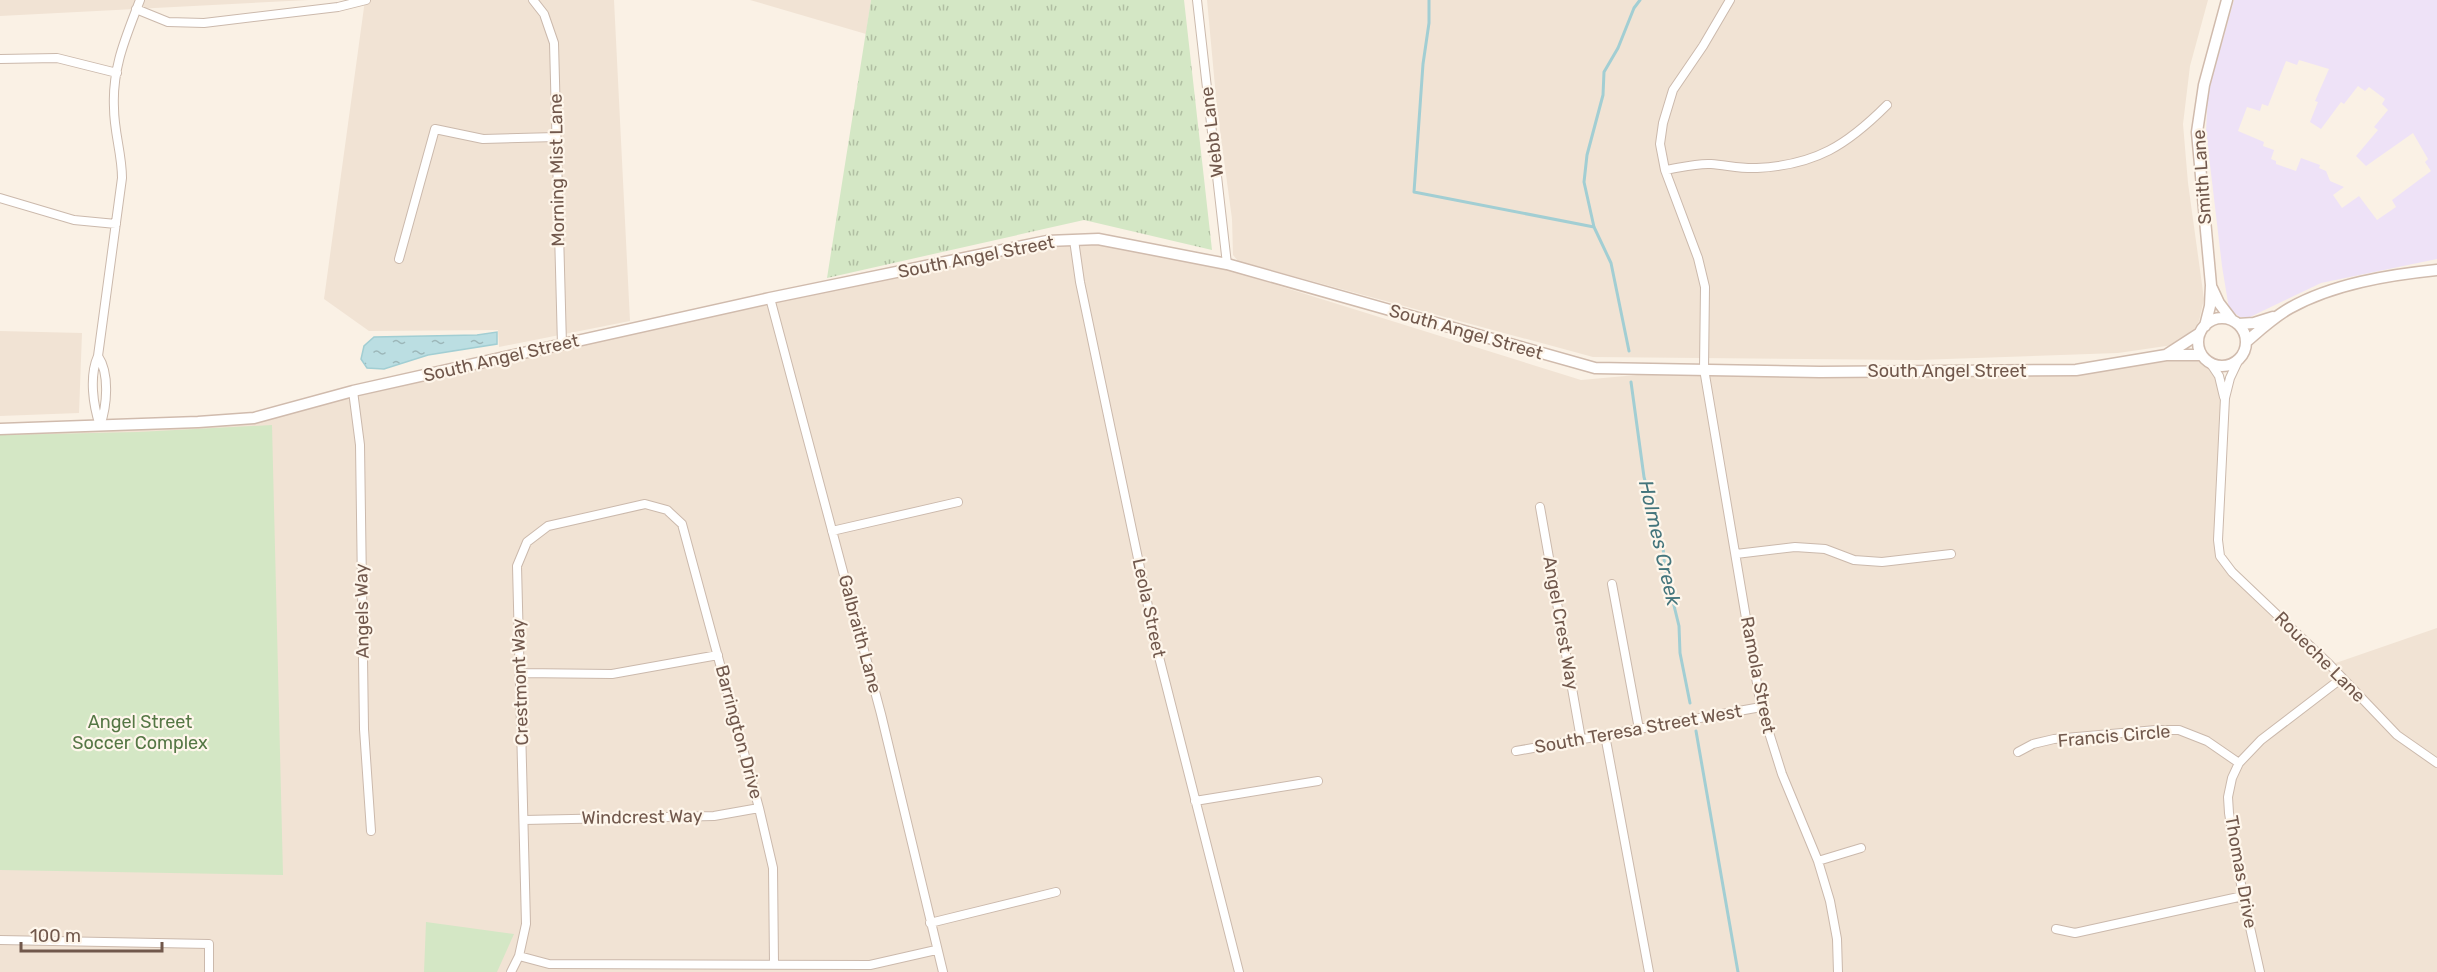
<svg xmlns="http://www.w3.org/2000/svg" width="2437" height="972" font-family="Rubik,sans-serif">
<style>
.residential{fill:#f1e3d4}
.education{fill:#eee2f7;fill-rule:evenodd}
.grass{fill:url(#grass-tufts)}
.park{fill:#d4e7c5}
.water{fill:url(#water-ripples);stroke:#a2ced3;stroke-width:1.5}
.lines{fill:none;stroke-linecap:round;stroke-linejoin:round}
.stream{stroke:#a2ced3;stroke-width:3}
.street-casing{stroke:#cbb9ac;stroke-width:10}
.secondary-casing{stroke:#d0bbad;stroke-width:13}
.street{stroke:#fff;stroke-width:8}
.secondary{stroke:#fff;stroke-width:10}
.labels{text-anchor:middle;stroke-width:4.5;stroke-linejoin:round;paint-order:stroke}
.street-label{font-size:18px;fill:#71584c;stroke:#fef6eb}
.park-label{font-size:18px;fill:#557745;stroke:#fef6eb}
.water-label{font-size:20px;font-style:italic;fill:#44757c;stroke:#fef6eb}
</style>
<defs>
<pattern id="grass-tufts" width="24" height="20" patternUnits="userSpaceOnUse" patternTransform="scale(1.5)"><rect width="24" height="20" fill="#d4e7c5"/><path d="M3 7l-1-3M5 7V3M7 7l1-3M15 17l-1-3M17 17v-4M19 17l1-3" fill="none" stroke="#b0bea2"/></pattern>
<pattern id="water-ripples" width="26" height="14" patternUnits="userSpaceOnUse" patternTransform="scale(1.5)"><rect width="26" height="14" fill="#bbdee2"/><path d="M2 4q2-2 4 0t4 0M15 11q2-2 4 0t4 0" fill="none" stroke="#9cb7b9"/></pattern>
</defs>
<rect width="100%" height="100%" fill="#faf1e5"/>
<path class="residential" d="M0,0h309l-309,16z
M365,0h249l16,321 -131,26 -1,-17 -129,1 -45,-32z
M750,0h121l-5,34z
M1207,0h1001l-18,66 -7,58 5,59 16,116 -5,22 -7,12 -19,12 -55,8 -200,7 -325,-3 -355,-96 -5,-6 -1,-36 -15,-111z
M1074,240l97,12 410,128 123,-11 372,1 125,-15 10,9 14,34 -5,158 110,109 107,-37v344h-2437v-543l254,-11 516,-120z
M0,331l82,2 -3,80 -79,3z"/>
<path class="education" d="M2234,0h203v259l-116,24 -71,34h-10l-11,-8 -7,-43 -16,-135 2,-38zM2299,60l30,9 -14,32 3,1 -8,20 11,7 20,-27 3,2 14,-18 7,5 4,-4 16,12 -3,5 6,6 -14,17 4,3 -22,26 10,10 47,-33 15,26 -3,3 6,9 -39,29 4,7 -19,13 -18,-24 -17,12 -9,-13 11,-8 -14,-6 -4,-10 -7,-3 1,-3 -19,-7 -5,13 -20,-7v-3l-5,-2 3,-9 -11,-4 1,-4 -26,-11 9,-24 13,4 2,-7 6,2 18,-45 11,4z"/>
<path class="grass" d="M871,0h313l28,250 -128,-30 -257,58z"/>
<path class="park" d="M272,425l11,450 -283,-5v-435l138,-3z
M426,922l88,12 -17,38h-73z"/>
<path class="water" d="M497,332v12l-69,11 -44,14 -17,-1 -6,-9 3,-13 10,-9 103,-2z"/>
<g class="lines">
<path class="stream" d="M1429,0v23l-6,41 -9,128 180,35
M1629,351l-18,-88 -17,-36 -10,-45 3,-27 16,-60 1,-23 14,-24 16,-40 6,-8
M1631,382l13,95 19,70 2,22 14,57 1,27 10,50
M1696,731l42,241"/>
<g class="street-casing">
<path id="street" d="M533,0l11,14 10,29 8,302
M1197,0l30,264
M1730,0l-27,46 -30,44 -10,33 -3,21 5,26 33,88 7,29 -1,82 57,338 21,67 36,87 12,40 7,38 1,33
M136,9l32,13 36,1 134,-16 28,-7
M0,59l57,-1 60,15
M1665,170c14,-2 31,-7 46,-6 15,1 31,5 46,4 59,-3 90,-23 130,-63
M0,198l74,22 42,4
M1074,240l6,42 77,367 82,323
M399,259l36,-130 48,10 73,-2
M770,298l111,416 62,258
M98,356c12,18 9,50 2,70
M2238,361l-8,17 -5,20 -7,142 2,16 12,16 98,93 67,70 40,28
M2211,364l8,12 5,21
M353,391l7,54 4,284 7,102
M100,426c-7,-21 -11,-50 -2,-70l24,-178c0,-24 -8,-46 -8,-70 -2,-41 12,-71 26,-108
M1540,507l41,232
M832,531l126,-29
M1736,554l59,-7 30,2 29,11 28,2 69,-8
M1612,584l27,145
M520,673l92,1 106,-19
M1605,735l44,237
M1516,751l245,-44
M2018,752l15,-8 21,-5 102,-9h23l28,11 32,22
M1195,801l123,-20
M524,820l190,-4 45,-8
M1818,861l43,-13
M930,923l126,-31
M2056,929l19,4 168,-37
M0,940l209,4v28
M519,956l30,8 321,1 66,-15
M511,972l8,-16 7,-32 -9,-358 10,-24 21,-16 97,-22 22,6 15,14 77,284 14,60 1,96
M2260,972l-17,-76 -14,-83 -1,-16 4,-19 7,-15 22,-23 81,-62"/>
</g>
<g class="secondary-casing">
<path id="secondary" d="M2212,288l7,15 13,17
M2198 342a24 24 0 1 1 48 0a24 24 0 1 1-48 0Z
M2238,324l16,-1 19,-6
M2205,326l5,-20 1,-21 -14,-153 7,-47 23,-85
M2246,342c14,-12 28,-25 44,-34 43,-24 98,-33 147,-38
M2166,355l34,-22
M0,429l198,-7 56,-4 99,-27 417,-93 277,-57 51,-2 129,25 368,104 225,4 256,-2 90,-15h35"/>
</g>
<use href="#street" class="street"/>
<use href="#secondary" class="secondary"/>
</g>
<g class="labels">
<g class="street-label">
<text transform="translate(1212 132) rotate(-97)" y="6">Webb Lane</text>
<text transform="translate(557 170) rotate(-91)" y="6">Morning Mist Lane</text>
<text transform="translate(2202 177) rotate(-94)" y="6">Smith Lane</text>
<text transform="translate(976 257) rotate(-11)" y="6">South Angel Street</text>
<text transform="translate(1466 332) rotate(16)" y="6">South Angel Street</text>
<text transform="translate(501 358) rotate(-13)" y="6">South Angel Street</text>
<text x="1947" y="377">South Angel Street</text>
<text transform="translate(1149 608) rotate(78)" y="6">Leola Street</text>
<text transform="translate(362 611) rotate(-91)" y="6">Angels Way</text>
<text transform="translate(1561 623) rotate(80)" y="6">Angel Crest Way</text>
<text transform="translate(860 634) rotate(75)" y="6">Galbraith Lane</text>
<text transform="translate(2320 657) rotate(45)" y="6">Roueche Lane</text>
<text transform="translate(1758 675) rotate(79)" y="6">Ramola Street</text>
<text transform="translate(520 682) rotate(-92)" y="6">Crestmont Way</text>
<text transform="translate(1638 729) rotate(-10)" y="6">South Teresa Street West</text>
<text transform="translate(739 732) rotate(75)" y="6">Barrington Drive</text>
<text transform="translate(2114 736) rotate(-5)" y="6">Francis Circle</text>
<text transform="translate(642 817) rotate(-1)" y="6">Windcrest Way</text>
<text transform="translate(2241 872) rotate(80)" y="6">Thomas Drive</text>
</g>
<g class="park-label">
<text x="140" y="728">Angel Street<tspan x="140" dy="21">Soccer Complex</tspan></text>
</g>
<g class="water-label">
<text transform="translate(1660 543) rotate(77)" y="7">Holmes Creek</text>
</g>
</g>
<path d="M21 942v9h141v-9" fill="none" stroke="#71584c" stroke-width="3"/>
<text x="30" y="942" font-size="18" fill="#71584c" stroke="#fef6eb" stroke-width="4.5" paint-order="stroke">100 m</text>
</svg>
